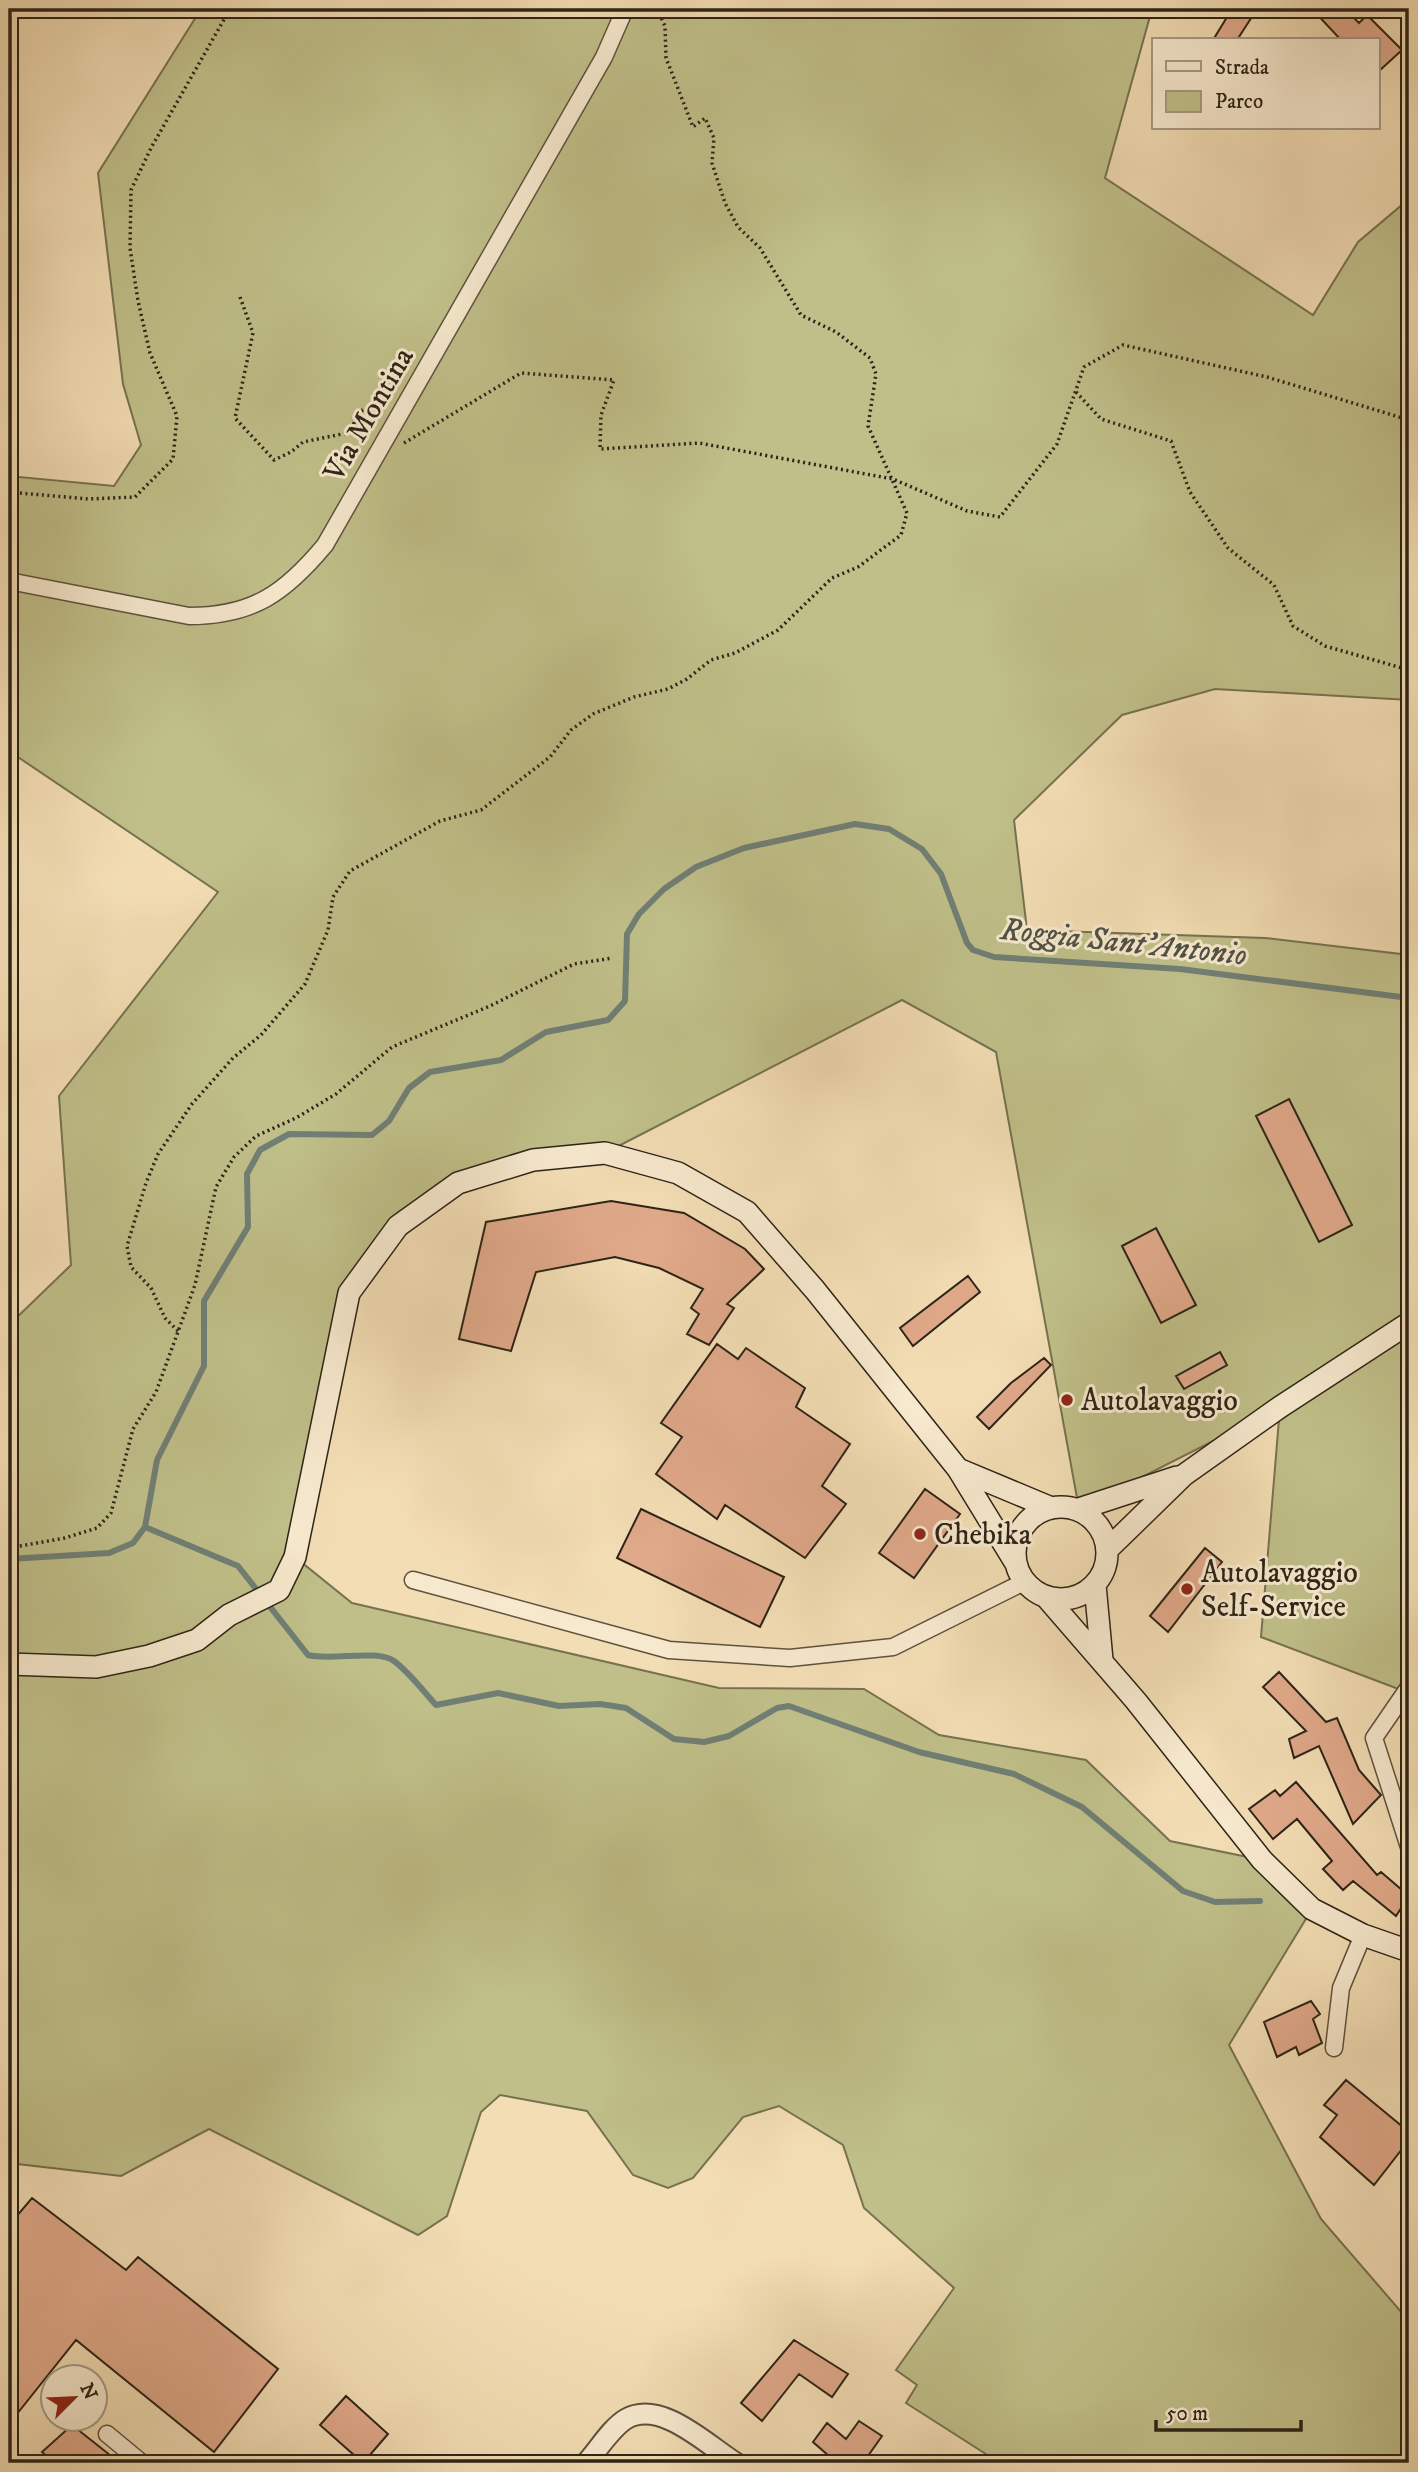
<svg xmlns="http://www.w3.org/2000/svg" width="1418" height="2472" font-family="'IM FELL DW Pica',serif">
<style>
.green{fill:#c0bf89;stroke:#767250;stroke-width:2}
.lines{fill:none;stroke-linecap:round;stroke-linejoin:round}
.stream{stroke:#707f75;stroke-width:6}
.building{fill:#e0a98a;stroke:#2d2417;stroke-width:2}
.minor-casing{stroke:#5e523e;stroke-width:19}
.tertiary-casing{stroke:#5e523e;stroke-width:23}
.secondary-casing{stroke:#2d2417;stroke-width:24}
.path{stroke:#2d2417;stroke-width:3.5;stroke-dasharray:2 3.5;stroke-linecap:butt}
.minor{stroke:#f7e9ce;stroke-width:16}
.tertiary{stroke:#f7e9ce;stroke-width:19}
.secondary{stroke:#f7e9ce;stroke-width:21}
.poi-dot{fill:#8f2418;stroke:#f7e9ce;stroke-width:2.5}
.labels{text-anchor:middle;stroke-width:6;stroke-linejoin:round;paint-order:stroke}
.street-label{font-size:30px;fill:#2d2417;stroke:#f7e9ce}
.poi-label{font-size:30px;fill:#2d2417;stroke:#f7e9ce;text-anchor:start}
.water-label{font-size:32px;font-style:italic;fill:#4f5146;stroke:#f7e9ce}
</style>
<rect width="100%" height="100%" fill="#f3ddb4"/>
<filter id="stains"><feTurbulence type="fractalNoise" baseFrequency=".00286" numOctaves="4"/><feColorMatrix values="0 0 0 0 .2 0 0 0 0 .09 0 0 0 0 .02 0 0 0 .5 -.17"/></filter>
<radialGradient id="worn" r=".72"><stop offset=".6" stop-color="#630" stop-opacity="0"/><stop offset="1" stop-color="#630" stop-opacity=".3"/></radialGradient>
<path class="green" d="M201,9h951l-47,169 208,137 45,-73 51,-43v501l-194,-11 -93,26 -108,105 13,110 238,8 144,17v738l-148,-56 19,-230 -201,102 -83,-457 -94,-52 -297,153 -147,30 -60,43 -49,67 -54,264 57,46 367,85 145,1 75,46 147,25 84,81 92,19 50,49 -83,136 92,174 88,102v142h-409l-94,-60 11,-18 -21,-15 58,-82 -90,-80 -21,-63 -64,-39 -36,11 -50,61 -25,10 -35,-13 -46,-64 -87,-16 -19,17 -34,104 -29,19 -209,-106 -88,47 -112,-13v-838l62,-60 -12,-169 159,-204 -209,-141v-275l105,10 27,-41 -18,-61 -25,-211z"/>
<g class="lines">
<path class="stream" d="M145,1527l93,39 70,89c23,6 69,-6 86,6 16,12 29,30 42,44l62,-12 61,13 41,-2 26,4 48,31 30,3 25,-6 48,-28 12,-2 130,46 95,22 68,33 101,84 32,11 45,-1
M9,1559l100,-6 24,-10 12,-16 12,-67 47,-94v-65l44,-74 -1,-53 13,-24 29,-16 83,1 17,-14 20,-33 21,-16 71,-12 45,-28 62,-12 17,-19 2,-67 12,-20 25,-25 32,-22 48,-19 111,-24 34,5 33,20 19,25 26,69 6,7 21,7 186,12 229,29"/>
</g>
<path class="building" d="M1232,9h25l-20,31h-24z
M1312,9h33l14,14 8,-8 35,35 -24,22v-32h-37z
M1289,1099l63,126 -33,17 -63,-126z
M611,1201l73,12 61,36 19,20 -37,35 7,4 -25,37 -22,-11 12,-20 -8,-6 12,-19 -44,-21 -44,-11 -79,15 -25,79 -52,-12 27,-117z
M1156,1228l40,77 -35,18 -39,-77z
M968,1276l12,16 -67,54 -13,-18z
M717,1344l21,15 8,-11 59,40 -9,19 54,37 -28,42 24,18 -41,54 -80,-53 -8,14 -61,-45 26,-37 -21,-14z
M1220,1352l7,13 -43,24 -8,-13z
M1044,1358l7,7 -62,64 -12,-12 34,-34z
M925,1489l35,25 -46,64 -35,-25z
M641,1509l143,68 -24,50 -143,-69z
M1205,1548l17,14 -54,70 -18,-16z
M1279,1672l47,50 11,-4 22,52 22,25 -28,29 -34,-78 -25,12 -5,-19 17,-8 -43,-44z
M1296,1782l81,93 4,-3 28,24 -13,20 -43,-35 -10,9 -20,-21 9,-8 -35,-42 -24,20 -24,-30 26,-19 5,6z
M1311,2001l9,13 -7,5 9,24 -23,12 -3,-8 -19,10 -13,-35z
M1346,2080l63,52v8l-35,45 -54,-48 17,-22 -13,-10z
M32,2198l94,72 12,-13 140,112 -64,83 -138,-112 -67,84v-199z
M794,2340l54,34 -16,23 -33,-23 -37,47 -21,-18z
M346,2396l42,38 -25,29 -43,-38z
M859,2421l23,15 -19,27h-26l-24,-21 14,-19 19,16z
M72,2425l48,38h-66l-12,-11z"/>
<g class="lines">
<g class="minor-casing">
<path id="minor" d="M9,581l180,35c64,0 96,-23 136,-71l279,-488 21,-48
M413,1580l256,70 121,8 103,-11 131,-65
M1409,1687l-35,51 35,109
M1334,2048l7,-60 22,-53
M107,2434l35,29"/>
</g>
<g class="tertiary-casing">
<path id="tertiary" d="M586,2463c12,-13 25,-35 40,-44 35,-20 81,26 110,44"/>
</g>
<g class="secondary-casing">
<path id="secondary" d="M958,1469l91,38
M1015 1553a46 46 0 1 1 92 0a46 46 0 1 1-92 0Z
M1079,1509l98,-32
M1108,1549l76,-74 96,-68 129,-84
M1095,1585l7,75
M1046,1597l90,104 126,159 50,49 51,26 46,16
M9,1664l87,3 53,-11 48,-16 32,-25 50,-25 16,-33 54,-264 49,-67 60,-43 75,-23 72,-7 73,20 69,39 68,78 143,179 57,93"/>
</g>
<path class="path" d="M240,297l13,36 -18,85 39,42 17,-8 12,-10 49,-10 4,-18 22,-13 8,4
M1076,392l25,27 70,22 19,51 38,56 46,37 19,41 32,20 84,24
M404,443l117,-70 93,7 -13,35 -1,34 99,-6 194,36 74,32 33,6 57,-73 27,-77 39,-22 144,32 142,43
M9,492l79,7 47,-2 38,-38 4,-43 -27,-63 -12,-52 -8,-53 1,-58 20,-42 79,-139
M178,1331l-13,-13 -14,-30 -20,-21 -4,-21 19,-63 12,-29 34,-50 41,-46 28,-23 44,-51 23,-54 5,-33 17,-26 90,-50 41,-11 69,-53 21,-27 22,-16 41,-17 34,-8 19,-10 24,-19 24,-7 43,-23 54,-52 26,-11 43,-32 6,-22 -39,-87 8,-52 -6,-16 -34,-26 -35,-17 -41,-67 -22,-21 -13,-24 -13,-40 2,-25 -9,-20 -12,9 -27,-69 -1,-32 -8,-17
M9,1548l56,-10 32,-10 14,-15 22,-84 23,-37 39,-107 21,-98 18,-30 22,-21 40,-18 40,-24 56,-47 98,-41 84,-42 39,-6"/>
<use href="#minor" class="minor"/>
<use href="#tertiary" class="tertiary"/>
<use href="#secondary" class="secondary"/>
</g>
<g class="poi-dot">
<circle cx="1067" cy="1400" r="7"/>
<circle cx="920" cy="1534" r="7"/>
<circle cx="1187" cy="1589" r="7"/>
</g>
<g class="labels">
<g class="street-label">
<text transform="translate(368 414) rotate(-60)" y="10">Via Montina</text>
</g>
<g class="poi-label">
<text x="1081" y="1410">Autolavaggio</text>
<text x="934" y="1544">Chebika</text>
<text x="1201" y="1582">Autolavaggio<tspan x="1201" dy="34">Self-Service</tspan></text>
</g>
<g class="water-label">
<text transform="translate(1124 941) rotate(6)" y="11">Roggia Sant'Antonio</text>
</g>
</g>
<rect width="1418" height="2472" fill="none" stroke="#f3ddb4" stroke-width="35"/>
<rect x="10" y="10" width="1397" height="2451" fill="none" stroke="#2d2417" stroke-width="3.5"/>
<rect x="18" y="18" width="1383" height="2437" fill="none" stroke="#2d2417" stroke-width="2"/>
<rect x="1152" y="38" width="228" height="91" fill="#f7e9ce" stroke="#a69a85" stroke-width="2"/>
<rect x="1166" y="61" width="35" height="10" fill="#f7e9ce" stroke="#a69a85" stroke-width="2"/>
<text x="1215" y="74" font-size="21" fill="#2d2417">Strada</text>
<rect x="1166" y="91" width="35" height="21" fill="#c0bf89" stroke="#a69a85" stroke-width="2"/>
<text x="1215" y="108" font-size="21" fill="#2d2417">Parco</text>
<g transform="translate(74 2398) rotate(66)"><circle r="33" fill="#f7e9ce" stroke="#a69a85" stroke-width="2"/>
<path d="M0-5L12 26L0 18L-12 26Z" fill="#8f2418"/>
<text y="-10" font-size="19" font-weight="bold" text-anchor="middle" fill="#2d2417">N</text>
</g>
<path d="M1156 2420v10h145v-10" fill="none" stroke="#2d2417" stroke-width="3.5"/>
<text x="1166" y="2420" font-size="21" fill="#2d2417" stroke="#f7e9ce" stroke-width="5" paint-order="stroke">50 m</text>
<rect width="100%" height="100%" filter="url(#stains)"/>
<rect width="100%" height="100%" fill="url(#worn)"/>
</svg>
